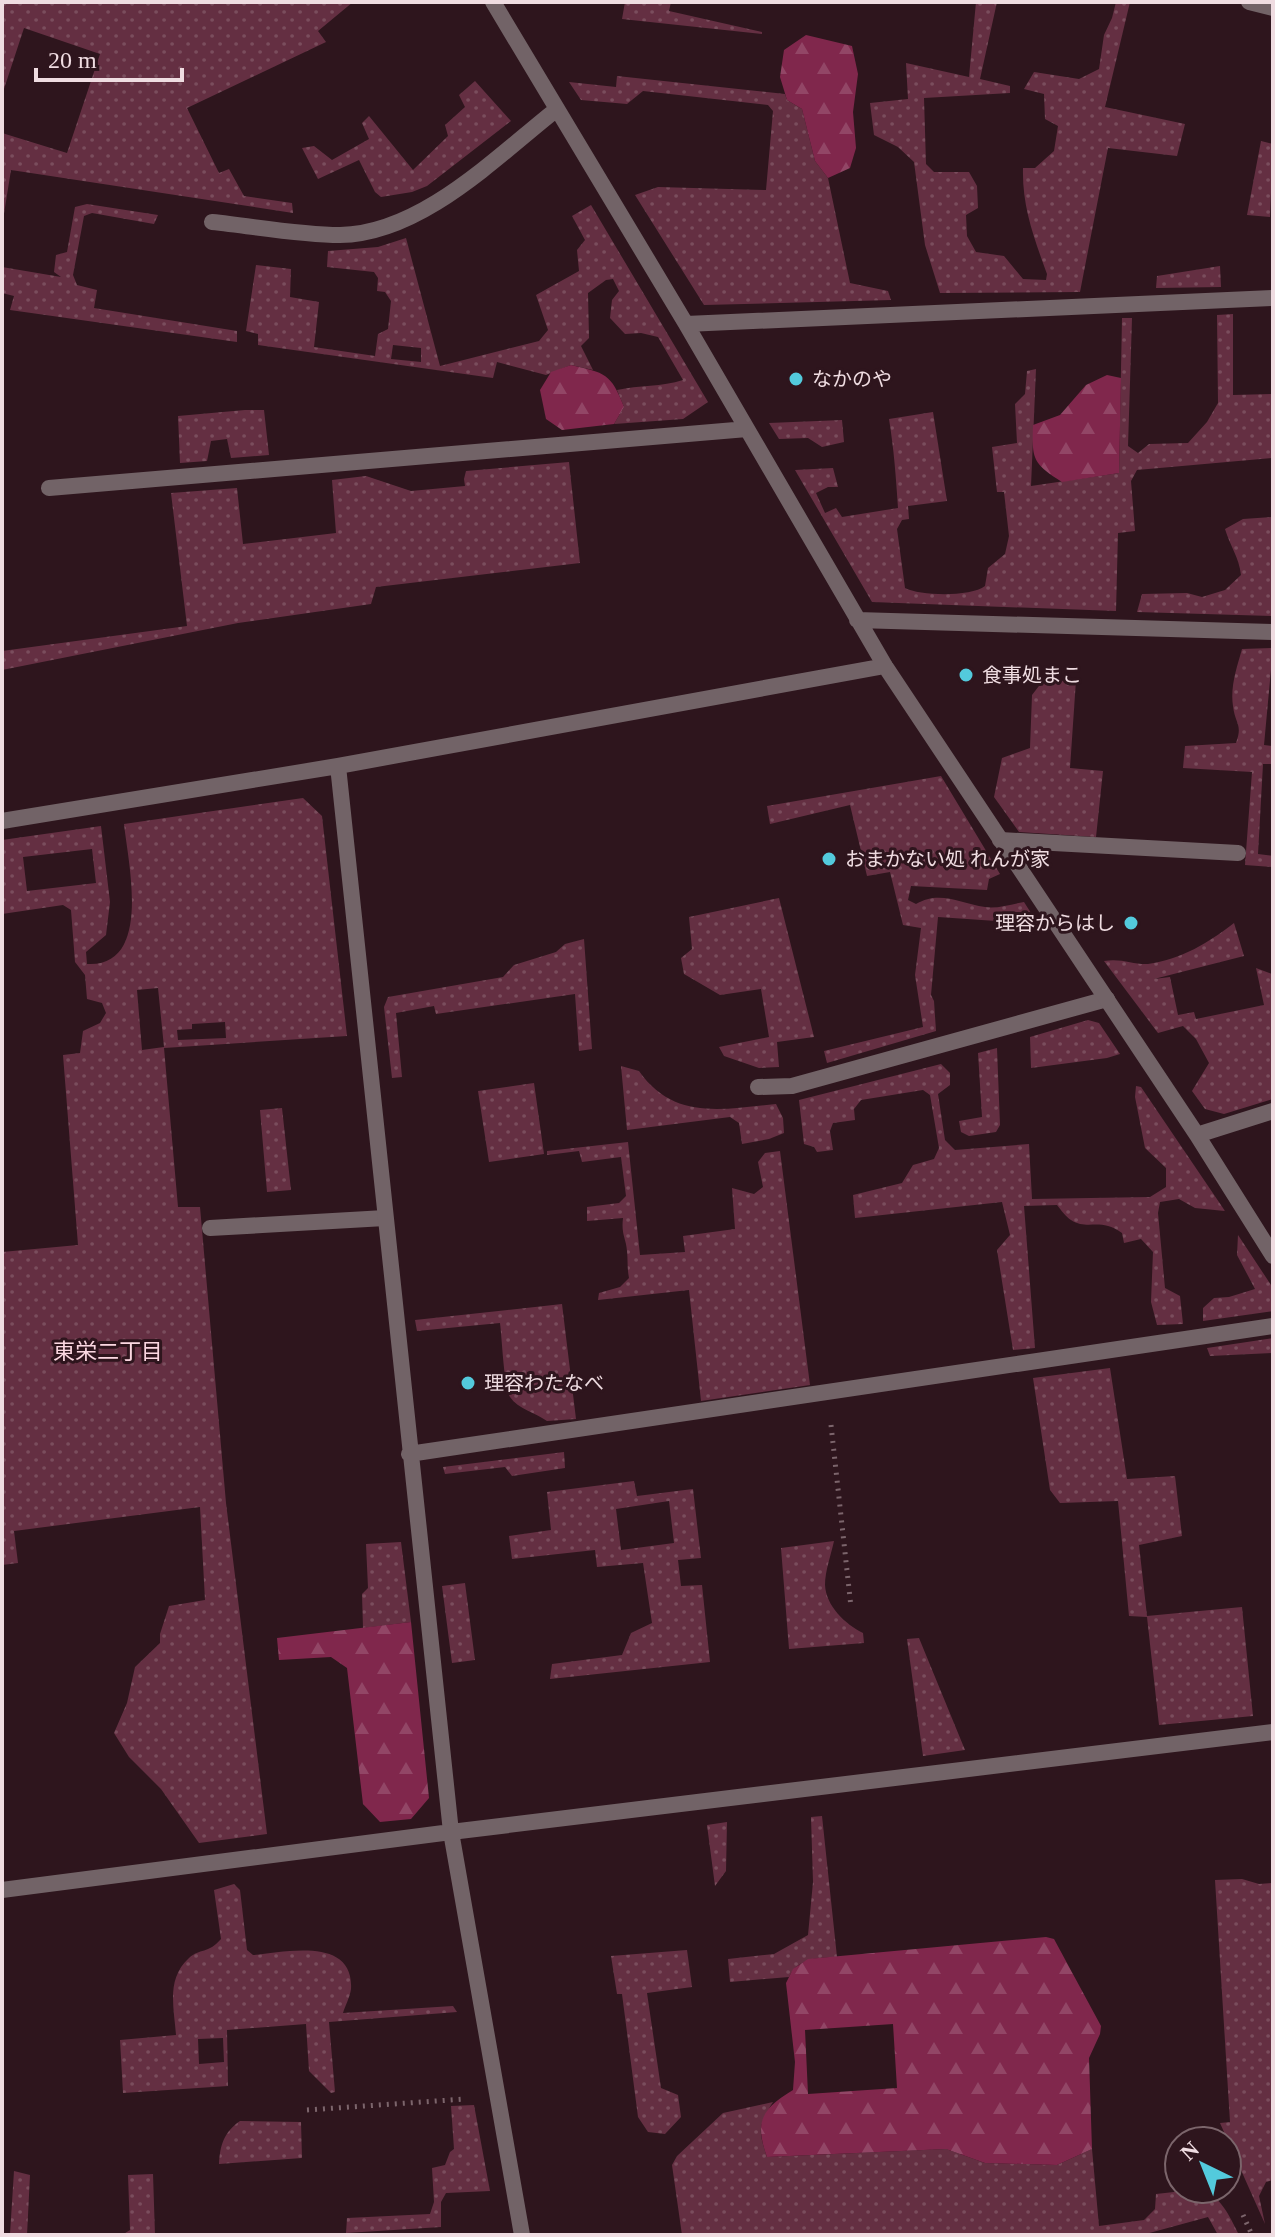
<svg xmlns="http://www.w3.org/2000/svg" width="1275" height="2237" font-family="'Times New Roman','Noto Sans JP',serif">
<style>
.grass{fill:url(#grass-dots);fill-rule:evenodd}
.forest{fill:url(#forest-firs);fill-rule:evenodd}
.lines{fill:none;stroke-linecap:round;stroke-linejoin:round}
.path{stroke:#7c656c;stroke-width:5;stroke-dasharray:2 6;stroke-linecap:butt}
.service{stroke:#726367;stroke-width:16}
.minor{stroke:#726367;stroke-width:16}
.poi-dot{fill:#53cadc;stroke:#2e151d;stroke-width:3}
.labels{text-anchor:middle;stroke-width:6;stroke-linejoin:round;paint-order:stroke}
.poi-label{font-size:20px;fill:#efdce1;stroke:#2e151d;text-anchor:start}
.neighbourhood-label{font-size:22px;fill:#fbd7e1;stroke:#2e151d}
</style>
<defs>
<pattern id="grass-dots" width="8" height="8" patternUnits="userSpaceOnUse" patternTransform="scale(2)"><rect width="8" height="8" fill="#642f42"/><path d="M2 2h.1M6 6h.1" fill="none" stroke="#7a4d5d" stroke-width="1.8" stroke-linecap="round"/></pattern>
<pattern id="forest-firs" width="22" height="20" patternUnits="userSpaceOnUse" patternTransform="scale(2)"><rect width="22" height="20" fill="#80274c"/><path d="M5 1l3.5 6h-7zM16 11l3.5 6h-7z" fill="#924666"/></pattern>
</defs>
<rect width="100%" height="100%" fill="#2e151d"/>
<path class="grass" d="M2,2h351l-35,29 8,11 -139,66 32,65 10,-4 15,27 48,7 1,10 -282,-43 -9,56v-93l65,20 33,-99 -76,-26 -22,67z
M625,2h46l-2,9 93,21v2l-140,-15z
M976,2h21l-17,77 30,7v7l-86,5 2,66 8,8h35l8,14 1,22 -12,7 1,21 9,16 28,4 19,23 23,1 1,-6c-13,-36 -25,-67 -24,-106h12l19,-17 4,-25 -13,-7 -1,-25 -20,-5 10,-17 45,7 20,-10 5,-34 8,-17 4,-16h14l-25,105 80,17 -8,32 -69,-8 -28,144 -140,1 -15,-48 -11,-83 -16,-15 -24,-12 -4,-32 38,-4 -2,-36 63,14z
M617,76l168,18 2,6 15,9 13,52 13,17 22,105 38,8 3,9 -187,5 -69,-110 23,-8 108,3 7,-79 -5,-6 -125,-14 -16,13 -46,-4 -12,-18 47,5z
M475,81l36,40 -84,65 -15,6 -31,5 -6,-5 -16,-32 -41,19 -16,-31 12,-2 18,14 37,-21 -7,-16 7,-7 44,54 35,-34 -3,-11 20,-18 -6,-12z
M1261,141l12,3 -3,73 -23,-2z
M87,204l71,11 -4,9 -62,-11 -8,3 -11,59 4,10 20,5 -3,18 143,23v11l-227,-32 4,-14 -12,-3v-26l59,10 -7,-5 2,-17 11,-3 8,-45z
M591,205l117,197 -25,17 -69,5 10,-17 -7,-17c22,-5 45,-3 66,-10l-25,-43 -17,-4 -16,1 -15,-16 2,-18 7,-9 -6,-12 -7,1 -18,13 1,45 -8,8 12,24 -22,-5 -25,10 -49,-13 -4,16 -235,-33v-11l-12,-3 10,-66 35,4 -1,28 29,5 -5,45 61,9 3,-22 10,-5 3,-28 -6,-9 -8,-1 1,-13 -4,-6 -47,-5 1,-16 50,-4 28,-9 34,128 99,-25 9,-11 -12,-35 43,-24 -2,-21 8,-10 -13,-24zM393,345l28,3v14l-30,-3z
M1220,266l1,21 -65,1 1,-12z
M1233,314v81l40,-1v64l-136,12 -6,11 4,50 -17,2 -2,78 -244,-9 -77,-132 38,-2 5,19h-10l-12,6 9,20 11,-5 6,9 56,-9c-2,-31 -4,-58 -9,-89l44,-7 14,89 -39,5 1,13 -7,1 -5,9 8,59c15,8 66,9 80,-2l3,-18 17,-14 4,-18 -5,-44h-7l-5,-45 25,-4 -2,-39 10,-10 2,-23 9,-2 -5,117 88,-13 3,-155h10l-4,128 10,7 11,-9 39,-1 19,-21 11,-19 -1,-88z
M245,410h19l5,45 -38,3 -4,-19 -16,2 -4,20 -27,2 -2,-47z
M842,420l2,22 -22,5 -14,-9 -29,1 -10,-16z
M569,462l11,101 -204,24 -5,17 -133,19 -236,47v-19l185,-25 -16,-133 66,-5 6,56 93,-11 -4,-53 34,-4 45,15 54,-5 -1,-7 2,-8z
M1273,517v99l-136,-4 5,-18 45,-1 15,4 23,-7 16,-15c-2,-18 -11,-29 -16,-46l18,-10z
M1273,648l-9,97 9,1v18h-10l-5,90 15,2v11l-28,-2 7,-93 -69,-4 2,-22 51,-3c7,-19 -1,-19 -3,-37 -3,-19 4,-39 9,-57z
M1076,680l-6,88 33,3 -7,66 -77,-5 -25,-35 8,-39 28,-10 2,-53 10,-13z
M941,776l59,98 -11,5 -2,11 -76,-4 -3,14 8,4c23,-14 44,-1 69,3 12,2 27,-3 39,-5l14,22 -100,-7 -7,78 3,6 2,30 -109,32 -3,-12 99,-24 -8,-52 6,-47 -18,-3 -13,-53 -23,4 -17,-71 -80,19 -3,-18z
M303,798l19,18 25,220 -183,12 14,159h22l26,296 41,331 -68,9 -38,-54 -32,-32 -15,-24 13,-30 8,-36 25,-24v-9l9,-28 36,-6 -5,-93 -186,24 4,32 -16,2v-313l76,-7 -15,-190 17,-2 3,-22 17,-8 6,-10 -4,-10 -15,-4 -2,-24 -10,-13 -4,-52 -8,-5 -61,9v-74l99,-14 9,76 -4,33 -20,17 1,12c66,4 41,-102 37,-140zM92,849l4,34 -69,8 -4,-34zM158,988l6,59 -22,3 -5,-60zM225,1022l1,16 -48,2 -1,-10 15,-1v-5z
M779,898l35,139 -37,5 2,25 -20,1 -35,-12 -5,-9 50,-10 -8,-48 -41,6 -36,-21 -3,-16 11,-9 -3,-32z
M1234,923l10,33 -90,23 16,-2 8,38 16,-3 2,7 68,-14 -8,-37 16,6 1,125 -49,15 -19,-5 -13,-18 17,-28 -13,-24 -13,-13 -25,7 -54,-72c18,-3 30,4 44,3 32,-4 62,-22 86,-41z
M584,939l8,110 -13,2 -4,-57 -139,20 -2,-8 -38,7 6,64 -10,1 -8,-71 4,-10 115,-20 11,-12 42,-13 9,-8z
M1088,1020l11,3 21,31 -13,4 -76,10 -1,-31z
M997,1048l3,77 -4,7 -27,4 -8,-4 -2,-11 23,-4 -4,-64z
M941,1064l9,9v12l-12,9 7,46 10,10 74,-6 3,55 118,-2 16,-10v-19l-21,-20 -10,-51 1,-11 5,1 84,124 -30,-3 -16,-9 -19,3 -2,11 7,75 15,8 3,28 -26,1 -6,-23 2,-50 -12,-13 -17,4 -2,-10c-22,-16 -34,-2 -51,-13 -5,-3 -10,-10 -14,-15l-33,1 11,142 -22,2 -16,-100 13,-15 -8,-33 -147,16 -2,-23 49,-12 11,-18 21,-6 5,-11 -9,-53 -7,-5 -62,10 -7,9 1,11 -22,3 -3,8 3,19 -16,2 -3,-5 -10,-3 -5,-44z
M621,1066l18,5c35,50 84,38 137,33l7,14 1,15 -15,6 -27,5 -3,-21 -9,-6 -103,13z
M534,1083l10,71 -55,8 -11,-71z
M282,1108l9,82 -24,2 -7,-82z
M628,1142l12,113 45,-3 -2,-16 52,-7 -3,-41 22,6 9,-7 -5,-25 7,-9 15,-2 30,234 -109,16 -12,-111 -91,10 1,-7 21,-6 9,-9c-2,-10 -1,-17 -2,-27 -1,-13 -6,-16 -4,-33l-36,3v-14l32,-4 7,-7 -5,-39 -39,5 -3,-11 -32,4v-4z
M1238,1235l35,53v23l-70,10v-13l11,-10 15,-1 26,-8 -18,-34z
M562,1304l14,115 -29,2c-11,-8 -29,-12 -37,-24 -6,-9 -8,-59 -10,-74l-83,8 -2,-11z
M1273,1338v15l-63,3 -3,-8z
M1110,1368l17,111 48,-3 7,60 -43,9 8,71 95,-9 11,109 -94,9 -12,-108 -18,-1 -11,-115 -58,2 -10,-13 -17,-112z
M564,1452l1,16 -53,8 -7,-9 -60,7 -2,-7z
M634,1481l3,15 56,-7 8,69 -23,2 3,26 21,-1 8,77 -160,17 2,-15 70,-9 9,-22 21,-10 -9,-60 -46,4 -2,-17 -83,9 -3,-23 42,-6 -4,-38zM669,1501l5,42 -53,7 -5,-41z
M834,1541c-3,14 -9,30 -9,44 1,21 20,39 38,48l1,10 -75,6 -8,-101z
M401,1542l10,80 -48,6 -1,-34 6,-6 -2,-44z
M465,1583l10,77 -23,3 -10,-77z
M919,1638l46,112 -42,6 -16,-117z
M822,1816l15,141c-19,1 -38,0 -48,20l-59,5 -2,-23 46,-5 34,-19 5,-53 -2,-65z
M727,1822l-1,49 -11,15 -8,-61z
M1242,1879l17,5 14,-1v297l-7,2 -7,14 6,28 -45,-101 10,-1 -15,-242z
M234,1884l6,6 7,60 6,5c32,-3 101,-19 98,34 -1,8 -6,17 -8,24l110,-7 4,6 -128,10 6,70 -4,1 -22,-22 -3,-47 -79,6 1,56 -105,7 -3,-53 56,-5c-2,-28 -10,-56 13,-77 11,-10 19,-4 32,-19l-7,-49zM223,2038l1,24 -25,2 -1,-25z
M687,1950l5,37 -45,6 14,95 17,7 3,22 -16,17 -17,-2 -10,-15 -16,-123h-5l-6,-38z
M773,2102c-15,24 -15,28 -6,55l179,-8 39,14 72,2 35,-16 7,77 45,-6 11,-11 1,-15 18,-2 5,-4c5,1 12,0 18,1 23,4 33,28 42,46h-21l-10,-18 -66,18h-460l-10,-70 5,-9 46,-43z
M474,2105l16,86 -44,2 -5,9v25l-95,6 1,-15 83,-4 4,-12 -2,-34 13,-3 5,-13 4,-3 -3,-43z
M240,2121l61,1 1,36 -83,6c1,-19 5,-32 21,-43z
M14,2171l16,4 -3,60 -17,-1z
M153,2174l2,61h-33l8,-5 -2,-55z"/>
<path class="forest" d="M806,35l46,11 6,28 -5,38 3,36 -6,20 -22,10 -13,-17 -13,-52 -15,-9 -7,-23 4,-27z
M571,365c34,8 40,8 53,42l-10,17 -52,6 -16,-11 -6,-29 11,-18z
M1107,375l14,3 -2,95 -57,9c-30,-19 -30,-23 -29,-57l27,-10 26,-30z
M411,1622l18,176 -18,21 -31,3 -17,-18 -16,-136 -16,-11 -52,3 -2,-22z
M1046,1937l8,2 47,87 -1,8 -11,24 3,91 -35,16 -72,-2 -39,-14 -179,8c-13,-36 -5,-48 26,-67l2,-28 -9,-79 7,-14 15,-10zM893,2024l4,64 -89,6 -3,-64z"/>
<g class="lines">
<path class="path" d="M831,1425l20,182
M307,2110l158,-11
M1243,2215l9,20"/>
<path class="service" d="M1000,840l238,13
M758,1087l34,-1 315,-87
M210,1228l175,-10"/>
<path class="minor" d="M493,2l193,322 199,342 312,469 76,121
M1249,2l24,6
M212,222c40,4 88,13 128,13 81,-1 156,-78 217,-126
M686,324l587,-26
M49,488l698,-59
M857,620l416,12
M338,766l113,1066 71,403
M2,821l336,-55 547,-100
M1197,1135l76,-24
M409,1454l864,-128
M2,1890l449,-58 822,-100"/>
</g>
<g class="poi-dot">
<circle cx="796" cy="379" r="8"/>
<circle cx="966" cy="675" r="8"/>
<circle cx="829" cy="859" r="8"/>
<circle cx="1131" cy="923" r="8"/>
<circle cx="468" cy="1383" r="8"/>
</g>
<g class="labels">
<g class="poi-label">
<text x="812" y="386">なかのや</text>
<text x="982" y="682">食事処まこ</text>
<text x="845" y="866">おまかない処 れんが家</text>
<text x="1115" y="930" text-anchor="end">理容からはし</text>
<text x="484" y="1390">理容わたなべ</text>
</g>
<g class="neighbourhood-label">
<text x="108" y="1359">東栄二丁目</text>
</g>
</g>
<rect width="1275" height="2237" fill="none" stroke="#efdce1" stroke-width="8"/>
<g transform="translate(1203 2165) rotate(317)"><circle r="38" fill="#2e151d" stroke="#7b656b" stroke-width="2"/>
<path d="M0-6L14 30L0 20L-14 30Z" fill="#53cadc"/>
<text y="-12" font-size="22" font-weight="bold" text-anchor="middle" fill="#efdce1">N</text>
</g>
<path d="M36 68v12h146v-12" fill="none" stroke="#efdce1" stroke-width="4"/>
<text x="48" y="68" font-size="24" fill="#efdce1" stroke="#2e151d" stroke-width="6" paint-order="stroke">20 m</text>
</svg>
